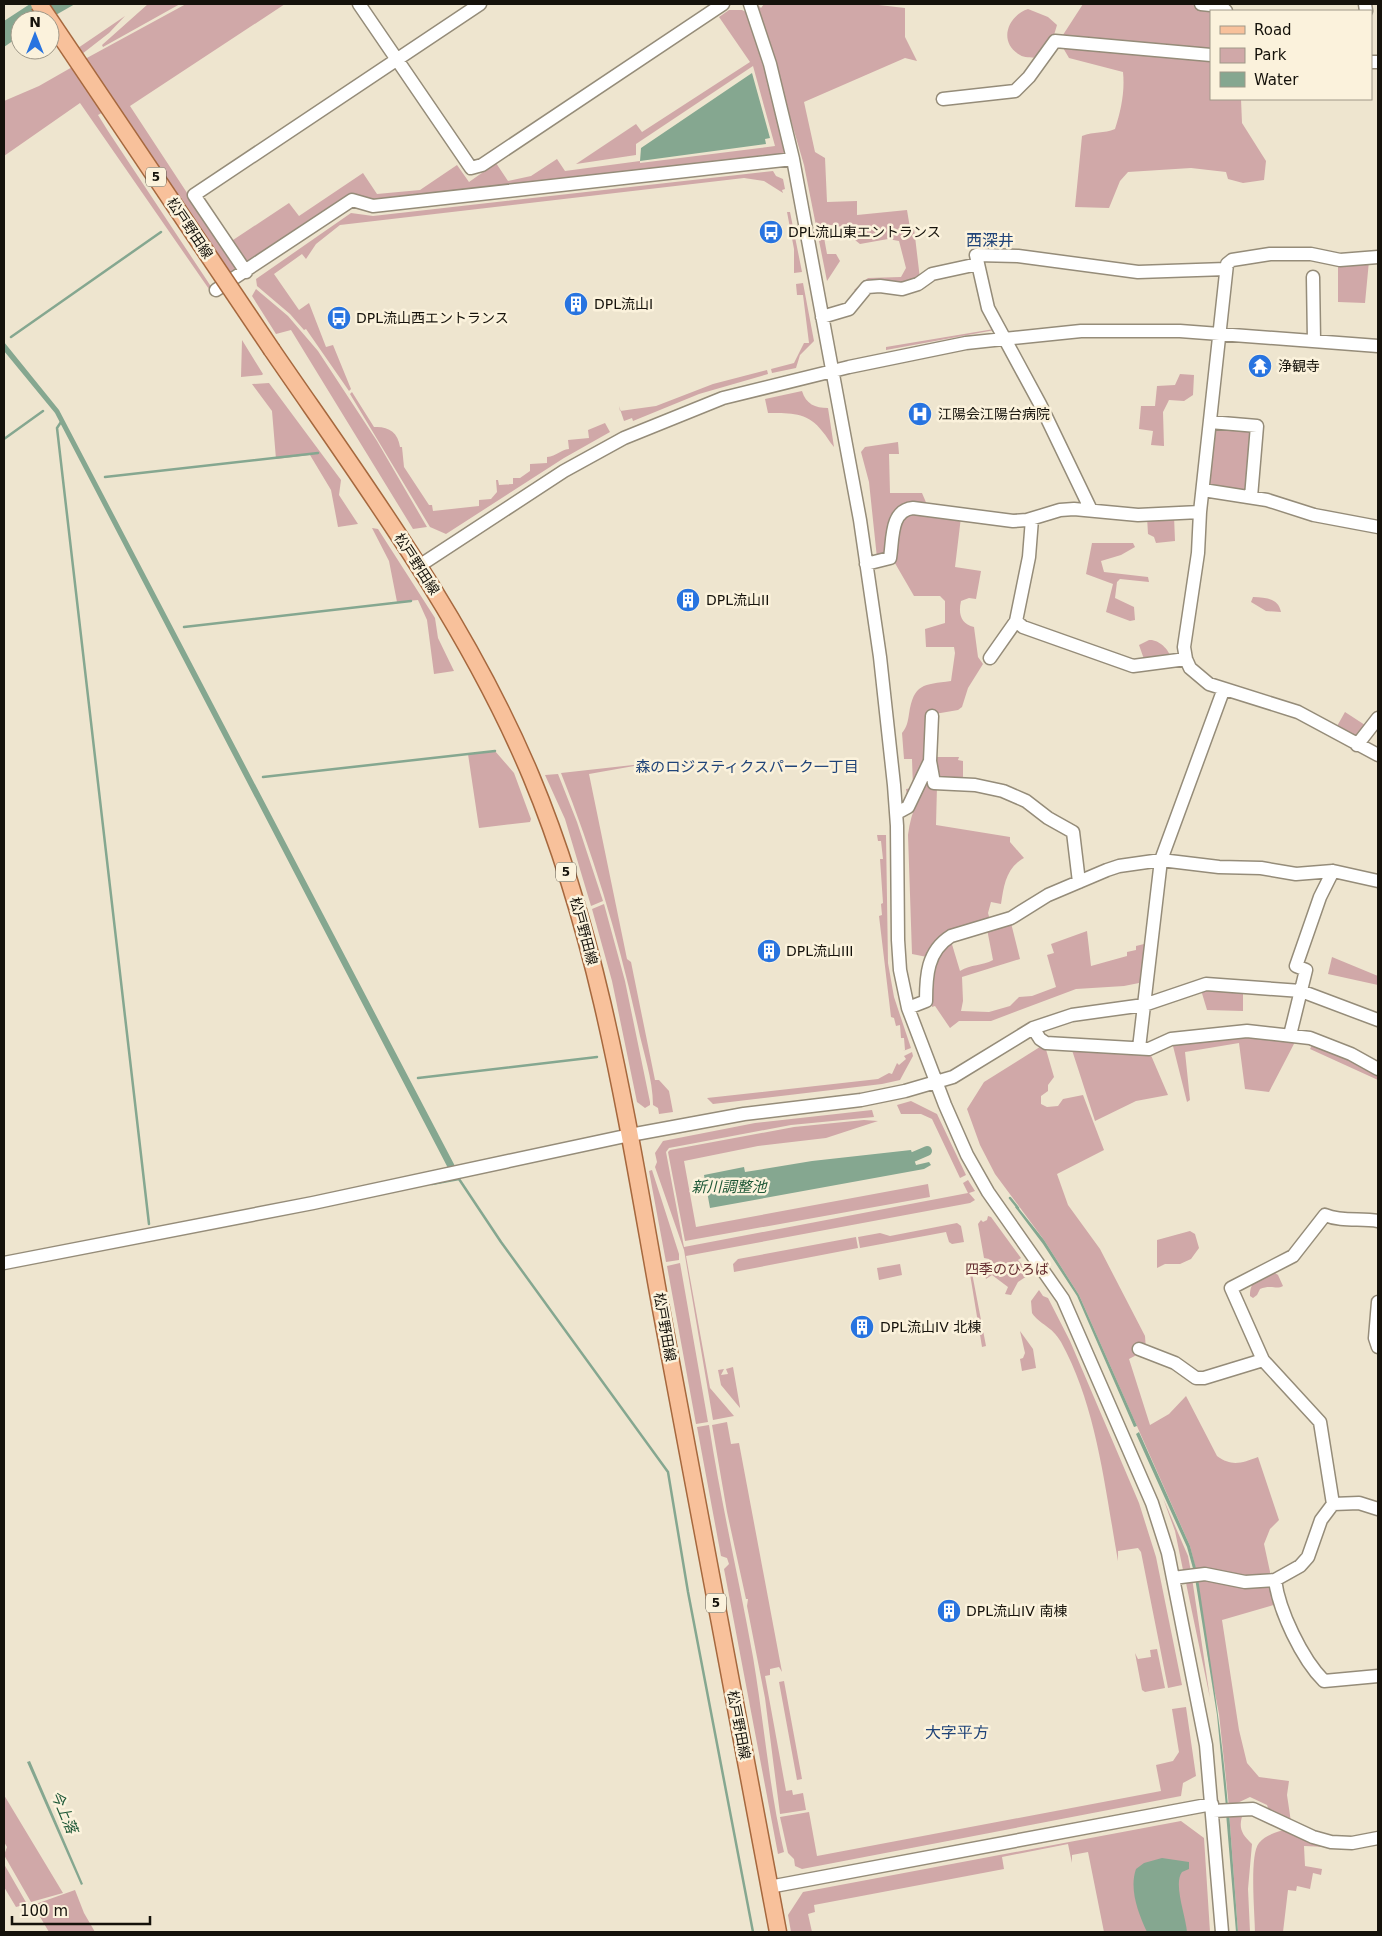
<svg xmlns="http://www.w3.org/2000/svg" width="1382" height="1936" font-family="'DejaVu Sans','Noto Sans JP',sans-serif">
<style>
.green{fill:#d0a8a8}
.water{fill:#85a790}
.lines{fill:none;stroke-linecap:round;stroke-linejoin:round}
.stream{stroke:#85a790;stroke-width:2.5}
.canal{stroke:#85a790;stroke-width:10}
.minor-casing{stroke:#958c79;stroke-width:15}
.major-casing{stroke:#a6683e;stroke-width:19}
.minor{stroke:#fff;stroke-width:12}
.major{stroke:#f8c19b;stroke-width:16}
.major-bridge-casing{stroke:#a6683e;stroke-width:19;stroke-linecap:butt}
.major-bridge{stroke:#f8c19b;stroke-width:16}
.labels{text-anchor:middle;stroke-width:5;stroke-linejoin:round;paint-order:stroke}
.shield{fill:#fbf2dc;stroke:#5a554a;stroke-width:1}
.shield-label{font-size:12px;font-weight:bold;fill:#15120b}
.street-label{font-size:14px;fill:#15120b;stroke:#fbf2dc}
.poi-label{font-size:14px;fill:#15120b;stroke:#fbf2dc;text-anchor:start}
.park-label{font-size:14px;fill:#652d30;stroke:#fbf2dc}
.neighbourhood-label{font-size:15px;fill:#1f4378;stroke:#fbf2dc}
.water-label{font-size:15px;font-style:italic;fill:#1e5837;stroke:#fbf2dc}
.quarter-label{font-size:16px;fill:#1f4378;stroke:#fbf2dc}
</style>
<rect width="100%" height="100%" fill="#eee5cf"/>
<path class="green" d="M148,4h32l-77,43 -1,-2z
M186,4h99l-155,102 109,166 -7,5 -147,-218z
M757,4l4,4 3,-4h106l35,4v29l12,24 -12,-3 -101,44 11,50 10,6 2,44 30,-1v14l50,-5 3,18h4l6,51 -62,13 -4,-2 14,-12 33,-1 5,-9 -7,-27 -11,-2 -28,5 -24,-19h-9l-4,7 4,22h9l4,7 -13,20 -23,-116z
M1083,4h101l32,4 -5,3v42l-150,-15z
M1028,9l20,8 9,8 -3,10 -18,23c-5,-1 -12,0 -16,-3 -22,-12 -13,-39 8,-46z
M729,10h13l4,2 19,60 20,78 -2,4 -411,47 -20,-8 -102,71 -6,-2 -14,-20 59,-39 10,13 64,-43 14,21 43,-4 37,-25 12,17 27,-19 12,18 23,-5 26,-17 8,12 75,-10v2l135,-17 -22,-80 -117,78v11l-60,9 60,-40 6,8 108,-70 -31,-45z
M125,16l-16,17 -27,21 -4,-6z
M1062,46l149,13v40h30l1,24 24,38 -2,19 -21,3 -15,-4 -2,-7 -35,-4 -63,4 -8,9 -11,27 -34,-1 7,-71c12,-5 22,-2 33,-7 6,-19 10,-37 8,-57l-54,-14z
M74,66l31,45 -7,4 10,16 104,157 -1,4 -131,-189 -76,53v-55l35,-15z
M773,171l3,5 7,3 2,10 -3,1 1,3 -19,-12 -20,-3 -404,47 -24,19 -10,15 -4,-5 -28,20 25,36 10,-7 17,44 7,-2 18,44 -2,2 -43,-62 -2,1 -14,-16 -33,-28 -1,-7 95,-66 22,3z
M787,212h3l12,60 -8,1v-24z
M1369,261l-4,42 -27,-1v-40z
M803,283l11,58 -14,14 -4,13 -24,5 -1,-4 23,-6 10,-20h5l-6,-48h-6l-1,-11z
M256,289l32,27 30,35 59,90 50,86 -14,2 -122,-199 -15,4 -24,-38z
M994,329l1,1 -109,20v-3z
M242,340l21,34 -1,1 -21,2z
M767,370l1,4 -69,20 -66,27 -1,-3 -8,3 -5,-15 1,5 36,-5 57,-22z
M1180,374l14,1 -1,20 -9,6 -15,-1 -6,12 1,34 -13,-1 2,-14 -14,-2 2,-23h14l2,-20 18,-1z
M269,383l72,97 -2,15 19,29 -20,3 -7,-37 -21,-35 -34,4 -4,-48 -20,-27z
M802,391c4,13 13,17 26,17l6,39c-5,-5 -7,-11 -12,-16 -14,-19 -32,-18 -54,-18l-3,-14z
M352,392l22,35c14,-1 24,5 26,20h2l2,20 25,38h3l1,6 46,-5v-6l12,-1 6,-7 -1,-12h2l1,5 14,-1v-6h7l10,-7v-7l17,-1v-6c10,-1 13,-7 22,-8l-1,-9 21,-2 -1,-8 17,-7 5,9 -46,26 -118,76 -16,-7 -80,-133z
M1213,425l40,3 -4,66 -41,-6z
M898,442l1,12h-10l1,39h32l6,14 -21,-2 -19,49 -11,4 -8,-76 -8,-30 4,-5z
M907,511h9l45,6 -6,50 26,4 -5,28 -7,-1 -8,3c-3,13 0,23 13,26l4,30 5,7 -15,24 -6,19 -4,3 -29,5 -2,45 -16,35h-4l-1,-6 7,-1 -1,-29h-8l-2,-26c5,-6 6,-12 7,-19 5,-31 14,-29 42,-33l4,-28 -1,-6h-28l-1,-18 20,-6v-22l-5,-5h-26l-22,-38 6,-35 3,-8z
M1174,516l1,25 -19,2 -2,-6 -6,-3 -1,-17z
M372,528l6,1 57,89 3,20 16,33 -20,3 -7,-54 -9,-20 -21,2 -8,-41z
M1092,543h41l2,4 -14,8 -20,6 3,11 44,5 1,5 -29,-3 -3,3 -2,16 19,9 1,13 -5,1 -24,-9 7,-28 -27,-10z
M1253,597c12,1 25,0 28,15l-15,-1 -15,-9z
M1149,640c9,-1 20,9 22,18l-26,4 -6,-17z
M1345,712l23,15 -12,12 -20,-11z
M495,751l19,22 17,46 -1,3 -51,6 -11,-74z
M934,757h25l-1,3 5,1v19l-28,-1z
M651,763l-62,11 38,185 4,3 24,118h4l10,11 4,21 -14,2 -1,-6 -5,-3c0,-26 -10,-53 -15,-78 -19,-87 -44,-171 -77,-254z
M931,772l6,14 -1,39 74,12v5l14,16c-18,10 -20,27 -23,46l-10,-2 -3,11 2,7 -63,37 -15,-3 -4,-119c3,-24 12,-42 23,-63z
M558,774l19,48 26,79 -12,5 -26,-87 -20,-44z
M877,835h9l2,128 6,34 17,51 -8,3 2,-1 -1,-12h-3l-1,-13 -4,1 -2,-8 -3,-1 -12,-101 3,-1 -1,-11 2,-1 -3,-44h3l-2,-18h-3z
M604,904l21,77 25,121v3l-5,3 -8,-6 -25,-121 -20,-72z
M1011,923l9,36 -58,18 1,24 -2,10 28,1 21,-6 9,-9 13,-1 24,-9 -9,-32 7,-2 -3,-9 36,-13 4,35 36,-10v-4l9,-2v-4l12,-3 -4,39 -20,4 -48,3 -85,32h-32l-9,7 -15,-22 -3,1 -1,-19 6,-31 14,-16 9,30c11,-7 22,-5 33,-11l-6,-31z
M1332,957l46,19v9l-50,-11z
M1201,990l42,1v20l-36,-1z
M1247,1034l49,6 -27,52 -24,-3 -6,-46 -54,9 5,48 -3,2 -15,-60z
M1313,1043l65,30v7l-68,-31z
M1043,1045l2,1 9,31 -6,8v6l-7,5v8l6,3 11,-1 5,-7 20,-4 21,55 -47,24 11,31 32,44 45,87 1,14 -17,9 21,66 19,-11 17,-18 31,60c15,11 25,7 41,1l21,63 -9,9 -6,15 13,60 -55,16 17,110 8,33 12,14 30,4 -2,14 4,27 -21,-9 -3,-8 -17,-8 -21,10 -10,-93 -11,-57 -11,-83 -7,-28 -111,-251 -35,-55 -49,-66 -15,-29 -13,-36 17,-27z
M1071,1047l79,6 18,42 -32,6 -41,20z
M912,1052l1,4 -13,24 -18,4 -169,20 -6,-6 171,-19 11,-6 3,1 5,-11 2,2 7,-6 -2,-3z
M911,1101l26,13 29,61 -6,3 -28,-59 -11,-5h-20l-4,-9z
M872,1110l2,7 -83,8 -122,23 -3,4 18,95 284,-54 -5,-10 5,-3 7,11 -6,2 6,7 -5,3 -284,53 24,132 24,28 -21,4 -29,-170 -29,-83 2,-5 -2,-9 8,-12 92,-18z
M864,1120l14,1 -52,17 -68,8 -74,15 12,66 232,-43 2,13 -245,44 -17,-89 2,-2 124,-23z
M652,1170l27,84v6l-13,2 -17,-91z
M988,1216l3,1 30,41 -3,2 12,14 -12,8 -7,13 -6,-1 3,-7 -16,-12 -6,4 -2,-6 8,-3 -3,-11 -5,-1 -6,-34 3,-4 2,2 4,-2z
M957,1223l4,3 3,16 -12,2 -3,-2 -3,-10 -86,16 -2,-11 22,-4 10,3z
M1190,1231l5,3 4,14 -8,11 -11,5h-15l-8,4v-28z
M856,1237l2,11 -124,24 -1,-8 5,-5z
M680,1263l28,159 -12,2 -29,-158z
M900,1264l2,11 -23,5 -2,-12z
M1272,1271l6,4 5,11c-7,4 -12,-2 -23,3l-3,6 -4,3 -3,-2c0,-16 9,-18 22,-25z
M972,1273l14,73 -4,1 -12,-73z
M1039,1290l4,6 5,2 22,43 69,162 17,54 26,128 -14,3 -27,-136 -3,-4 -20,3v10c-13,-72 -21,-154 -57,-219 -9,-16 -21,-17 -29,-29l-1,-12z
M1020,1331l13,18 3,19 -14,3 -2,-12 3,-1 2,-5z
M733,1367l7,40v1l-19,-23 -3,-15 6,-1 -3,6 7,-1 -2,-5z
M727,1422l4,22 8,-1 43,229 -3,-5 -9,2v6l-5,1 21,115 6,-1 1,5 10,-2 3,17 -26,4 -15,-116 -18,-92 1,-7h-2l-19,-87 -15,-87z
M709,1425c12,78 30,154 44,232 11,65 16,131 31,195l-6,2 -54,-285 5,-5 -2,-6 -6,-2 -24,-129z
M1163,1498l25,58 3,16h-6l-2,-2 -8,-39z
M1192,1578l18,120 -24,-115v-2z
M1157,1649l8,39 -20,4 -3,-2 -7,-37 3,6 13,-2 -1,-7z
M784,1681l18,98 -5,1 -18,-98z
M1186,1707l10,69 -13,7 -2,13 -379,73 -7,-3 -1,-7 -6,-6 -8,-36 29,-5 8,44 344,-65 -5,-26 17,-4 6,-9 -7,-43z
M4,1795l59,98 -32,9 -27,-47 3,-8 -3,-5z
M1244,1811c-6,15 -4,22 8,33l-4,45 2,43h-12l-9,-120z
M1181,1821l23,17 6,94h-106l-16,-80 -16,3v8l-4,-19 -66,13 2,12 -190,36 1,7 -7,2 4,18h-21l-3,-17 15,-23z
M1287,1829l40,18 -23,-1 1,20 17,3 -1,6 -8,-2 -3,16 -13,-3 -1,5 -8,-1 -5,42h-28c0,-17 -6,-77 4,-89 6,-8 18,-11 28,-14z
M4,1864l23,40 -11,3 -12,-20z
M75,1890l9,23 11,19h-46l-16,-27z"/>
<path class="water" d="M30,4h45l-28,16h-27v16l-16,11v-26z
M752,73l18,65 -5,1 1,5 -126,17 1,-13z
M4,342l55,68 397,758 -7,2 -394,-757 -51,-62z
M911,1150l5,15 13,-3 2,3 -7,4 -214,39 -6,-33 40,-8 1,5 67,-11z
M1017,1206l27,34 35,55 58,131 -3,1 -57,-131 -34,-52 -28,-37z
M1139,1432l51,114 7,26h-3l-7,-25 -51,-113z
M1195,1578h3c11,76 24,152 30,229h-2l-9,-92z
M30,1761l53,123 -2,1 -54,-123z
M1229,1812l9,120h-2l-10,-119z
M1162,1858l27,4v7l-7,3c-9,12 4,44 5,60h-40c-9,-19 -18,-43 -11,-63l8,-6z"/>
<g class="lines">
<path class="stream" d="M11,337l150,-105
M61,422l-4,6 92,796
M4,439l39,-28
M105,477l213,-24
M184,627l227,-26
M263,777l232,-26
M418,1078l179,-21
M432,1184l27,-5 42,63 167,230 20,120 65,340
M1010,1198l8,10"/>
<path class="canal" d="M913,1157l14,-6"/>
<g class="minor-casing">
<path id="minor" d="M359,4l112,164 11,-3 241,-161
M750,4l20,60 23,95 67,361 20,137 14,128 3,41 1,114 2,30 8,38 37,97 22,50 21,37 75,107 89,204 16,50 38,192 16,187
M1201,4l20,2 5,5
M1365,4l1,7
M1371,62h7
M943,99l72,-8 14,-14 26,-36 156,14
M1378,257l-38,3 -29,-6h-41l-38,6 -5,4 -27,248 -2,41 -14,94 2,12 4,9 19,16 89,28 80,43
M246,272l-52,-77 286,-191
M1313,277l1,64
M216,290l136,-90 21,6 420,-47
M822,317l27,-8 18,-22 13,-1 22,3 16,-5 14,-10 46,-10
M1210,422l47,4 -6,71
M1203,490l64,10 47,15 64,12
M1091,510l-51,-106 -52,-96 -12,-53 42,1 120,16 88,-3
M866,564l24,-6c3,-18 0,-48 23,-50l100,13 14,-1 33,-10 14,-1 64,6 62,-3
M419,566l145,-95 60,-33 99,-40 126,-31 117,-24 115,-12h99l198,15
M1016,621l7,6 110,39 53,-7
M990,658l26,-37 13,-64 3,-38
M1357,745l21,-27
M930,761l2,-45
M897,813l11,-6 22,-46 4,22 41,2 28,6 23,10 22,17 25,14 6,50
M908,1008l18,-7c0,-25 1,-50 25,-65l60,-18 37,-23 59,-25 12,-4 42,-6 58,7 42,1 35,6 37,-3 45,10
M1033,1028l7,11 6,4 103,6 22,-10 76,-8 63,7 41,16 27,15
M1290,1035l16,-65 -10,-4 24,-69 13,-26
M1139,1048l22,-188 62,-169
M4,1263l309,-60 317,-68 114,-21 117,-14 44,-9 48,-14 80,-49 39,-13 72,-10 62,-21 95,7 77,29
M1378,1302l-3,36 3,9
M1139,1349l36,14 21,15h8l59,-18
M1333,1504l-13,-82 -57,-62 -32,-72 62,-32 32,-41c17,7 35,3 53,6
M1173,1578l32,-4 40,8 30,-2 25,-14 8,-9 13,-37 12,-16 26,-1 19,6
M1275,1580c4,31 27,79 49,101l54,-5
M1213,1811l40,-2 60,28 18,5 21,1 26,-5
M769,1887l443,-83"/>
</g>
<g class="major-casing">
<path id="major" d="M272,350c94,137 194,271 259,426 71,170 97,352 130,533 39,208 78,415 117,623"/>
</g>
<use href="#minor" class="minor"/>
<use href="#major" class="major"/>
<g class="major-bridge-casing">
<path id="major-bridge" d="M39,4l233,346"/>
</g>
<use href="#major-bridge" class="major-bridge"/>
</g>
<defs>
<g id="bus-disc" transform="scale(1.25)"><circle r="9.5" fill="#2874e0" stroke="#fbf2dc"/><path d="M-5-6H5V4H4V6H2V4H-2V6H-4V4H-5ZM-3.5-4V0h7V-4ZM-3.5 1.2v1.5H-2V1.2ZM2 1.2v1.5H3.5V1.2Z" fill="#fff"/></g>
<g id="building-disc" transform="scale(1.25)"><circle r="9.5" fill="#2874e0" stroke="#fbf2dc"/><path d="M-4-6H4V6H1V3H-1V6H-4ZM-2.5-4.3h1.7v1.8h-1.7ZM.8-4.3h1.7v1.8H.8ZM-2.5-1h1.7V.8h-1.7ZM.8-1h1.7V.8H.8Z" fill="#fff"/></g>
<g id="temple-disc" transform="scale(1.25)"><circle r="9.5" fill="#2874e0" stroke="#fbf2dc"/><path d="M0-6L5-2H3V0L6.5 2.5H4V6H1.5V3h-3V6H-4V2.5H-6.5L-3 0V-2H-5Z" fill="#fff"/></g>
<g id="hospital-disc" transform="scale(1.25)"><circle r="9.5" fill="#2874e0" stroke="#fbf2dc"/><path d="M-5-5h3v3.5h4V-5h3V5h-3V1.5h-4V5h-3Z" fill="#fff"/></g>
</defs>
<g fill-rule="evenodd">
<use href="#bus-disc" x="771" y="232"/>
<use href="#building-disc" x="576" y="304"/>
<use href="#bus-disc" x="339" y="318"/>
<use href="#temple-disc" x="1260" y="366"/>
<use href="#hospital-disc" x="920" y="414"/>
<use href="#building-disc" x="688" y="600"/>
<use href="#building-disc" x="769" y="951"/>
<use href="#building-disc" x="862" y="1327"/>
<use href="#building-disc" x="949" y="1611"/>
</g>
<g class="labels">
<g class="shield">
<rect x="146" y="167.5" width="20" height="19" rx="4"/>
<rect x="556" y="862.5" width="20" height="19" rx="4"/>
<rect x="706" y="1593.5" width="20" height="19" rx="4"/>
</g>
<g class="shield-label">
<text x="156" y="181">5</text>
<text x="566" y="876">5</text>
<text x="716" y="1607">5</text>
</g>
<g class="street-label">
<text transform="translate(190 228) rotate(56)" y="5">松戸野田線</text>
<text transform="translate(417 564) rotate(57)" y="5">松戸野田線</text>
<text transform="translate(584 931) rotate(75)" y="5">松戸野田線</text>
<text transform="translate(665 1327) rotate(80)" y="5">松戸野田線</text>
<text transform="translate(739 1725) rotate(79)" y="5">松戸野田線</text>
</g>
<g class="poi-label">
<text x="788" y="237">DPL流山東エントランス</text>
<text x="594" y="309">DPL流山I</text>
<text x="356" y="323">DPL流山西エントランス</text>
<text x="1278" y="371">浄観寺</text>
<text x="938" y="419">江陽会江陽台病院</text>
<text x="706" y="605">DPL流山II</text>
<text x="786" y="956">DPL流山III</text>
<text x="880" y="1332">DPL流山IV 北棟</text>
<text x="966" y="1616">DPL流山IV 南棟</text>
</g>
<g class="park-label">
<text x="1007" y="1274">四季のひろば</text>
</g>
<g class="neighbourhood-label">
<text x="747" y="772">森のロジスティクスパーク一丁目</text>
</g>
<g class="water-label">
<text x="729" y="1192">新川調整池</text>
<text transform="translate(64 1812) rotate(67)" y="5">今上落</text>
</g>
<g class="quarter-label">
<text x="990" y="246">西深井</text>
<text x="957" y="1738">大字平方</text>
</g>
</g>
<rect width="1382" height="1936" fill="none" stroke="#15120b" stroke-width="10"/>
<rect x="1210" y="10" width="162" height="90" fill="#fbf2dc" stroke="#9f9888"/>
<rect x="1220" y="26" width="25" height="8" fill="#f8c19b" stroke="#9f9888"/>
<text x="1254" y="35" font-size="15" fill="#15120b">Road</text>
<rect x="1220" y="48" width="25" height="15" fill="#d0a8a8" stroke="#9f9888"/>
<text x="1254" y="60" font-size="15" fill="#15120b">Park</text>
<rect x="1220" y="72" width="25" height="15" fill="#85a790" stroke="#9f9888"/>
<text x="1254" y="85" font-size="15" fill="#15120b">Water</text>
<g transform="translate(35 35)"><circle r="24" fill="#fbf2dc" stroke="#9f9888"/>
<path d="M0-4L9 19L0 12L-9 19Z" fill="#2874e0"/>
<text y="-8" font-size="14" font-weight="bold" text-anchor="middle" fill="#15120b">N</text>
</g>
<path d="M12 1916v8h138v-8" fill="none" stroke="#15120b" stroke-width="2.5"/>
<text x="20" y="1916" font-size="15" fill="#15120b" stroke="#fbf2dc" stroke-width="4" paint-order="stroke">100 m</text>
</svg>
